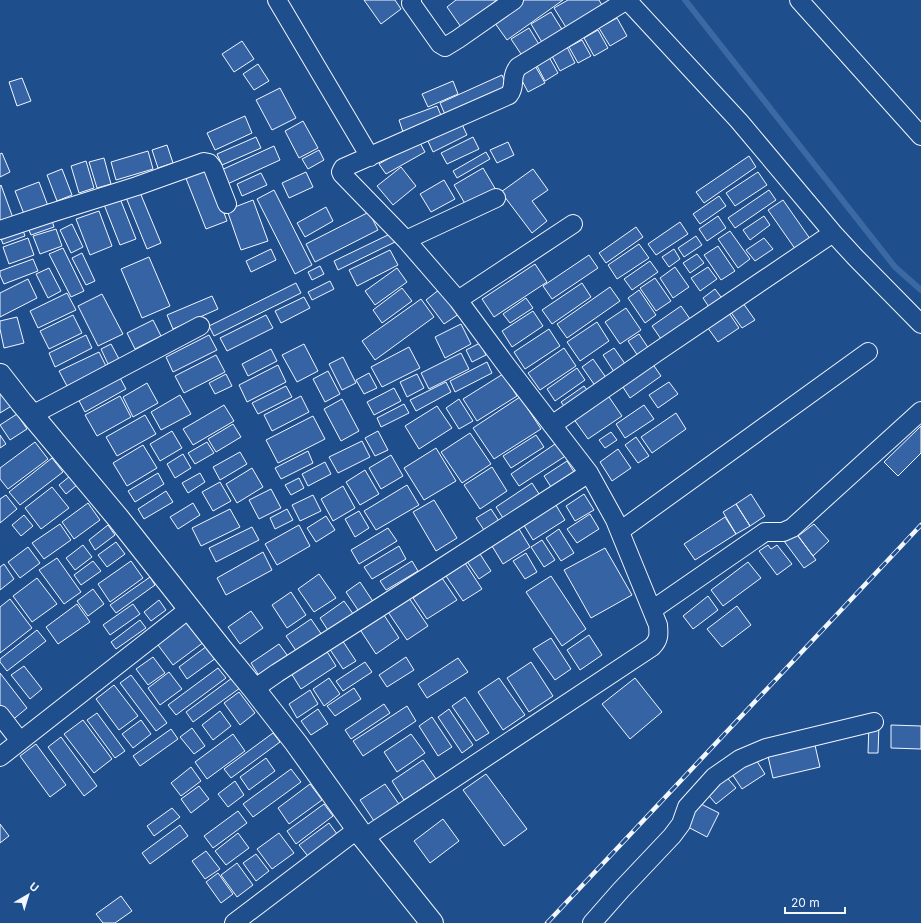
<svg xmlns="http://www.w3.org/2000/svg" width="921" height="923" font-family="Inter,sans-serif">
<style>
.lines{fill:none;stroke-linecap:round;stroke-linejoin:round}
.stream{stroke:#3b69a3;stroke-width:6}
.building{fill:#3563a3;stroke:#f2f6ff}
.minor-casing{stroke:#f2f6ff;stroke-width:20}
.tertiary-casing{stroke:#f2f6ff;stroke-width:24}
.minor{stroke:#1f4e8c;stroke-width:18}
.tertiary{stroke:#1f4e8c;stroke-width:22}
.rail-casing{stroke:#f2f6ff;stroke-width:4.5}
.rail{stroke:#1f4e8c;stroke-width:3;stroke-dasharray:9;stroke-linecap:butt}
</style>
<rect width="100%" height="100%" fill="#1f4e8c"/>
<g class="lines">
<path class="stream" d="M685,0l210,267 26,23"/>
</g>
<path class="building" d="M364,0h31l6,9 -20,15z
M456,0h41l-36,27 -14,-20z
M518,0h45l-56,40 -15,-21z
M568,0h31l4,7 -36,22 -13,-21z
M551,12l12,19 -20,13 -12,-20z
M617,18l10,18 -17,10 -11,-18z
M529,28l11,18 -17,11 -12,-18z
M598,30l10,18 -14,8 -10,-18z
M582,40l9,16 -13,7 -9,-16z
M242,41l12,18 -20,13 -12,-18z
M567,47l8,16 -15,8 -8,-15z
M549,57l9,16 -13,8 -9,-17z
M258,64l11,17 -15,9 -11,-16z
M534,64l11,19 -17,9 -10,-19z
M502,75l7,16 -62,28 -7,-16z
M22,78l9,23 -14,5 -8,-24z
M453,81l5,13 -30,13 -6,-13z
M280,88l16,30 -24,12 -16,-30z
M437,106l6,14 -39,15 -5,-15z
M245,116l7,17 -37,17 -8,-17z
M460,120l7,15 -34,17 -7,-15z
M303,121l15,27 -19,10 -14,-27z
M256,137l5,11 -39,17 -5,-11z
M473,137l6,12 -32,15 -6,-11z
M419,141l6,11 -39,22 -7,-10z
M508,142l6,13 -17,8 -7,-13z
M167,145l6,18 -15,5 -6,-18z
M274,146l6,14 -57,26 -6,-14z
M319,150l5,10 -16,9 -6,-10z
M148,151l5,18 -37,11 -5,-18z
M486,152l4,7 -33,19 -4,-7z
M2,153l8,19 -10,5v-23z
M749,156l7,11 -52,36 -8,-11z
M104,158l7,26 -14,4 -8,-26z
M86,161l8,27 -15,5 -8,-27z
M401,167l15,19 -23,19 -16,-19z
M207,168l20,53 -21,8 -21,-53z
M483,168l13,22 -29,17 -13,-22z
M62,169l10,26 -15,6 -10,-26z
M533,169l15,21 -16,11 15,20 -15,12 -31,-41z
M306,172l7,15 -24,11 -7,-15z
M758,172l9,13 -32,21 -9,-13z
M261,173l6,12 -25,11 -5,-12z
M444,180l11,19 -24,13 -11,-18z
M39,182l9,24 -24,8 -9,-23z
M1,185l12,33 -13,4v-36z
M139,190l22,53 -14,6 -22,-54z
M274,190l38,75 -17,9 -38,-75z
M769,190l7,10 -41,28 -7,-10z
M119,196l17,43 -16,6 -17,-43z
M719,196l7,10 -26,18 -7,-10z
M253,200l15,41 -27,9 -14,-40z
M783,200l30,43 -15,10 -30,-43z
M326,207l7,14 -28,16 -8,-14z
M99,211l13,35 -22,9 -14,-36z
M369,212l9,18 -63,32 -9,-18z
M50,214l4,13 -23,8 -5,-12z
M718,216l8,12 -19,13 -8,-12z
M764,216l6,9 -20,15 -7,-10z
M680,222l8,12 -32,21 -8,-11z
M72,224l11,23 -12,6 -11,-23z
M21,225l4,11 -22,8 -3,-8z
M636,227l7,10 -37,26 -7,-10z
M56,229l6,17 -22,8 -7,-18z
M730,231l20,28 -12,9 -20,-29z
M390,234l5,8 -57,28 -4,-9z
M696,236l6,9 -18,12 -6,-9z
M28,238l6,17 -25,9 -6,-17z
M764,238l9,11 -18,12 -9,-11z
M639,244l10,14 -32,21 -9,-14z
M718,246l17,25 -14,9 -17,-25z
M63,248l21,43 -13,6 -22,-43z
M271,249l5,11 -25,12 -5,-11z
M674,249l6,10 -11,8 -7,-10z
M390,250l8,15 -41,21 -8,-16z
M82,253l13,28 -9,4 -14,-27z
M697,254l7,9 -14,10 -7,-10z
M589,255l9,13 -46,31 -9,-13z
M149,257l21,49 -28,12 -21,-49z
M33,259l5,12 -34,13 -4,-9v-4z
M650,261l8,11 -26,18 -8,-11z
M535,264l12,18 -53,35 -12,-18z
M320,266l4,8 -12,6 -4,-8z
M675,267l14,20 -16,11 -13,-20z
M708,267l9,12 -17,12 -9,-13z
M49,268l12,23 -13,7 -12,-24z
M397,268l10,14 -32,23 -10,-14z
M655,278l16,23 -15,10 -16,-23z
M28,279l9,19 -37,19v-24z
M330,281l4,8 -22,11 -4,-8z
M296,283l5,10 -87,43 -5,-10z
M582,283l9,14 -39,27 -10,-14z
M610,287l10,14 -53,37 -10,-14z
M402,288l10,13 -30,22 -9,-13z
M440,289l19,25 -15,10 -18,-24z
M715,289l9,12 -13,9 -8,-12z
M639,290l17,25 -11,8 -17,-25z
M67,293l9,17 -38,18 -8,-17z
M102,294l21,40 -25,12 -20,-40z
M212,296l6,13 -45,20 -6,-14z
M304,297l6,11 -29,15 -6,-12z
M526,298l7,10 -23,15 -7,-9z
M421,299l13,18 -59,43 -13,-19z
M743,303l12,17 -13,8 -12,-17z
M681,306l9,13 -29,20 -9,-13z
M626,308l15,22 -21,14 -15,-22z
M727,310l12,18 -21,14 -13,-18z
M533,311l10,15 -31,21 -10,-16z
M73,315l9,18 -33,16 -9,-18z
M266,315l7,13 -46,23 -7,-13z
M17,317l7,26 -20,5 -4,-19v-8z
M153,320l8,16 -26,13 -8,-16z
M597,322l12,19 -29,20 -13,-19z
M461,324l10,20 -26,14 -10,-21z
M549,329l11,17 -35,23 -11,-17z
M639,334l12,18 -11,7 -12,-18z
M86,335l6,13 -37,19 -6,-14z
M209,335l8,15 -44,22 -7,-15z
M480,343l6,12 -14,7 -6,-12z
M111,344l8,15 -11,5 -7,-15z
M304,344l14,27 -21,11 -15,-27z
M409,347l11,21 -38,19 -11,-20z
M564,348l12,18 -36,24 -12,-17z
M614,348l14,20 -12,7 -13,-20z
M271,349l6,12 -29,15 -6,-12z
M99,352l7,14 -39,20 -8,-15z
M461,353l8,16 -40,20 -8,-16z
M216,355l9,17 -41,21 -9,-17z
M343,357l13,26 -14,7 -13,-26z
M593,359l14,20 -11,8 -14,-20z
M487,362l5,11 -37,19 -5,-11z
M652,363l9,13 -31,22 -9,-14z
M278,365l8,17 -39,20 -8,-17z
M577,368l8,12 -30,21 -8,-12z
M328,371l12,23 -15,8 -12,-23z
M369,373l8,15 -13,6 -8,-14z
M118,374l8,15 -41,23 -8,-15z
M226,374l6,12 -17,8 -6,-11z
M417,374l7,14 -17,9 -7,-15z
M503,374l14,22 -40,25 -14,-22z
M446,382l5,10 -35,19 -6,-11z
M669,382l9,12 -20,14 -9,-13z
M147,383l11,20 -25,14 -10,-20z
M286,386l6,11 -34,17 -6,-11z
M584,386l5,7 -23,16 -5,-7z
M394,388l7,13 -27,14 -7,-13z
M0,390l13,15 -13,8z
M607,394l15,22 -34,23 -15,-21z
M180,395l11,19 -30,16 -10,-18z
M120,396l11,21 -34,19 -12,-21z
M301,396l8,16 -37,19 -8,-16z
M520,397l21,32 -47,30 -21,-31z
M342,399l17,32 -18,10 -17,-32z
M459,399l14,22 -14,8 -13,-21z
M404,404l5,9 -28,14 -4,-9z
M224,405l10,16 -41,24 -10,-16z
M644,405l10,14 -29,19 -9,-14z
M437,406l15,22 -33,21 -14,-23z
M676,413l10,16 -34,24 -11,-16z
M17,414l10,15 -17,11 -10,-15z
M145,415l11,19 -39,22 -11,-19z
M313,416l12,23 -47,24 -12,-23z
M233,424l8,13 -25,15 -8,-13z
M921,426v27l-23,23 -14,-14z
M172,431l10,17 -22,13 -10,-17z
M378,431l10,19 -13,6 -10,-18z
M611,432l6,8 -12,8 -6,-8z
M470,433l21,31 -29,19 -21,-31z
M0,435l6,9 -6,4z
M536,435l8,12 -33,21 -8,-12z
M636,437l13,19 -11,7 -13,-18z
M362,441l8,16 -32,16 -9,-16z
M35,442l13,17 -40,30 -8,-10v-11z
M207,442l7,11 -19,11 -7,-11z
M558,442l9,13 -48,31 -8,-12z
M143,445l14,23 -30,18 -14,-23z
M436,448l20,33 -32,19 -20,-32z
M618,449l13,19 -19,13 -12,-19z
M308,451l5,12 -32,16 -6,-11z
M240,452l7,12 -27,16 -7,-13z
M183,454l8,14 -16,10 -8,-14z
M391,455l12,21 -22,13 -12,-21z
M52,458l11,14 -43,33 -11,-13z
M567,461l7,11 -23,15 -7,-11z
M325,462l6,12 -23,12 -6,-12z
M492,467l15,24 -27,18 -16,-24z
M252,468l11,19 -26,16 -11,-19z
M365,470l14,24 -19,11 -14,-23z
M158,473l6,11 -29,18 -7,-11z
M200,473l5,9 -17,11 -6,-10z
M70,476l7,9 -11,9 -7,-9z
M299,478l5,10 -13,7 -6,-10z
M220,482l11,19 -18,10 -11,-19z
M532,483l11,17 -37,23 -10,-16z
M407,485l12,20 -43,25 -12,-19z
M343,486l12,22 -22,13 -12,-22z
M52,487l17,21 -28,21 -16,-21z
M271,489l10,19 -22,11 -10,-19z
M166,491l7,11 -29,17 -6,-10z
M584,494l10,16 -19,11 -9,-15z
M751,494l14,22 -15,10 -14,-22z
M6,495l11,14 -17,14v-24z
M313,495l8,16 -21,10 -8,-16z
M434,500l23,38 -21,13 -23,-39z
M554,502l11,18 -32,20 -11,-18z
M88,503l12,17 -26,19 -12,-17z
M193,503l7,12 -22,14 -8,-12z
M736,504l14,22 -14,8 -13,-22z
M230,509l10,18 -39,19 -9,-18z
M287,509l6,11 -18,9 -5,-11z
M491,509l10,15 -15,9 -10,-15z
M359,511l10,17 -14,9 -10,-18z
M590,514l9,15 -22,14 -10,-14z
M24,515l9,11 -12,10 -9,-11z
M326,516l9,14 -19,12 -9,-14z
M725,517l11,17 -41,26 -11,-16z
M60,524l11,16 -27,19 -12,-16z
M814,524l15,17 -16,15 -15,-20z
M108,525l7,10 -20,15 -6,-10z
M299,525l11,21 -33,19 -12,-21z
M252,527l7,13 -43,22 -7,-14z
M388,528l9,13 -38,23 -8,-14z
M519,529l11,18 -27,17 -11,-18z
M559,529l15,24 -13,8 -15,-23z
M796,533l20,27 -12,8 -20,-27z
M542,540l13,20 -11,7 -13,-20z
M116,542l9,12 -18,13 -9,-12z
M83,545l9,12 -17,13 -9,-12z
M768,545l3,4 6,-4 15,19 -15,11 -18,-24z
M399,546l7,13 -34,20 -8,-12z
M28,547l12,16 -20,15 -12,-16z
M605,548l27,47 -41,23 -27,-48z
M478,551l13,20 -12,8 -13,-19z
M263,552l9,18 -46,25 -9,-17z
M526,553l11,19 -12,7 -12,-18z
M57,558l24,34 -17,12 -25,-34z
M93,561l8,10 -20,14 -7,-10z
M131,561l12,17 -33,24 -12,-18z
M412,561l6,10 -32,19 -6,-9z
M748,562l13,16 -38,28 -12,-16z
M465,563l17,26 -19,12 -17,-25z
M4,564l10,15 -14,11v-23z
M319,574l17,24 -22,14 -16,-23z
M551,576l35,53 -24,17 -36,-54z
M150,577l5,8 -39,28 -6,-8z
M37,578l20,26 -25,18 -19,-26z
M442,578l15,22 -30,19 -14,-21z
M360,582l14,21 -14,10 -14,-21z
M93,589l11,15 -16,12 -11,-15z
M291,592l15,23 -19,13 -15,-23z
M708,596l10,14 -25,19 -10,-13z
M409,598l19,28 -21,14 -19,-28z
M10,599l22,29 -32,25v-46z
M159,600l7,10 -15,11 -7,-9z
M344,601l12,17 -25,17 -11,-17z
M77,604l13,18 -32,22 -12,-17z
M133,604l7,10 -30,21 -7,-10z
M737,606l14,19 -29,22 -15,-18z
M251,611l12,17 -23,16 -12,-17z
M382,612l17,26 -23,16 -17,-26z
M186,618l18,24 -31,23 -18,-24z
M311,619l13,19 -25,17 -13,-19z
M140,620l6,8 -30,21 -5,-7z
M37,630l9,11 -39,30 -7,-9v-3z
M589,635l13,20 -22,15 -13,-20z
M551,638l20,31 -16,11 -22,-31z
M342,640l14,21 -13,8 -14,-21z
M279,644l11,15 -29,20 -10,-16z
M207,646l9,12 -29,21 -8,-12z
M326,650l10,16 -35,23 -10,-16z
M153,657l12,16 -17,12 -12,-16z
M406,657l8,13 -27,17 -8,-12z
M458,658l10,14 -41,26 -9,-14z
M365,662l7,10 -29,19 -7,-10z
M531,662l22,34 -24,16 -22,-34z
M24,666l18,23 -12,10 -19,-24z
M218,668l8,10 -50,37 -8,-10z
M169,672l13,17 -22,16 -12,-17z
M0,673l27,35 -17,14 -10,-14z
M131,675l36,48 -11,8 -36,-48z
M232,678l8,10 -47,34 -7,-10z
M329,678l11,16 -16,12 -11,-17z
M499,678l26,37 -22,15 -25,-38z
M635,678l27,34 -32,27 -28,-35z
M114,685l24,31 -19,14 -23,-31z
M354,688l7,11 -26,17 -8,-10z
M310,690l8,14 -21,14 -8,-14z
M239,692l16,21 -15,12 -16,-22z
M465,697l24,36 -13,8 -24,-35z
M384,704l6,9 -39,26 -6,-9z
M407,706l9,15 -53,35 -10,-15z
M318,709l10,15 -17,11 -10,-14z
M449,709l24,36 -11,8 -24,-36z
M220,711l11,15 -18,14 -11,-15z
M97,713l28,38 -10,7 -28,-38z
M432,717l20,30 -14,9 -19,-30z
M83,720l29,39 -18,14 -30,-39z
M141,720l10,14 -18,14 -11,-14z
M869,724l10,1 -1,28h-10z
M891,725l30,1v23l-30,-1z
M192,728l13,18 -11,8 -14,-17z
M171,729l7,10 -38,27 -7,-10z
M273,733l7,9 -49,36 -7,-9z
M233,734l12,17 -38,28 -12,-17z
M411,734l14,19 -28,19 -13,-20z
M61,737l36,49 -13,10 -36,-49z
M814,741l6,26 -47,11 -6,-26z
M36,744l30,41 -16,12 -30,-41z
M266,758l9,13 -26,19 -9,-13z
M755,758l10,16 -23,15 -10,-15z
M423,760l13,19 -32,21 -12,-19z
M191,767l10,14 -20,15 -10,-13z
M291,769l10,13 -48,35 -10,-13z
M486,774l41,55 -23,17 -41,-56z
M724,774l12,14 -20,16 -12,-14z
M235,781l9,14 -16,12 -10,-13z
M310,784l12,16 -33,24 -11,-16z
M385,784l16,23 -25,17 -16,-24z
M199,786l10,13 -18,14 -10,-14z
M699,803l20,10 -12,24 -19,-10z
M324,804l9,12 -37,28 -9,-13z
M172,808l8,9 -26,19 -7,-10z
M238,811l9,12 -34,25 -9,-12z
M443,819l16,22 -29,22 -16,-22z
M329,823l11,15 -29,22 -12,-15z
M0,824l9,12 -9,7z
M180,825l8,11 -38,28 -8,-11z
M238,833l11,15 -23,17 -11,-14z
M279,833l15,20 -22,16 -15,-20z
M206,851l14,18 -15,10 -13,-18z
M256,854l13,17 -13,10 -13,-18z
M237,863l16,22 -16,12 -16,-22z
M218,873l15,21 -12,9 -15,-21z
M121,896l11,15 -17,12h-12l-7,-9z"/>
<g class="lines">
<g class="minor-casing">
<path id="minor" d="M277,0l93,157
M412,0l-1,3 29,41 5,3 13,-8 56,-39
M627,0l112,121 94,112 23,25 65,66
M799,0l122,136
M0,230l51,-17 86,-27 67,-24 5,1 4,5 14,36
M406,240l90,-42
M458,300l115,-76
M32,415l168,-89
M552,425l105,-73 176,-119
M620,531l248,-179
M652,610l113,-78h18l9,-4 129,-117
M254,689l23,-16 158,-101 154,-99
M0,715l20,26
M0,757l189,-148
M364,838l288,-191c7,-7 7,-12 6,-22l-43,-105 -26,-47 -83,-108 -48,-65 -52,-60 -64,-66 -1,-2 2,-4 166,-73c8,-10 0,-17 9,-28l109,-67
M234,923l124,-94
M592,923l29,-33 51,-54 9,-12 6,-17 27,-30 26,-18 26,-11 108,-26"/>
</g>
<g class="tertiary-casing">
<path id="tertiary" d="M0,375l21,27 97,116 104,132 32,39 42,54 68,95 68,85"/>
</g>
<use href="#minor" class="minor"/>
<use href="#tertiary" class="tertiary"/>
<g class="rail-casing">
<path id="rail" d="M547,923l374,-398"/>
</g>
<use href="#rail" class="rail"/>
</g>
<g transform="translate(28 895) rotate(38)" stroke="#1f4e8c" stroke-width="3" paint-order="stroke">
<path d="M0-3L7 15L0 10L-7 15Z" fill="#f2f6ff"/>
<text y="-6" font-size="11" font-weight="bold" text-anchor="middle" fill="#f2f6ff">U</text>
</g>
<path d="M785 907v6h60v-6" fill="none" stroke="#f2f6ff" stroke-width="2"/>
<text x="791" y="907" font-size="12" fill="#f2f6ff" stroke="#1f4e8c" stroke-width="3" paint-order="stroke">20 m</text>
</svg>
